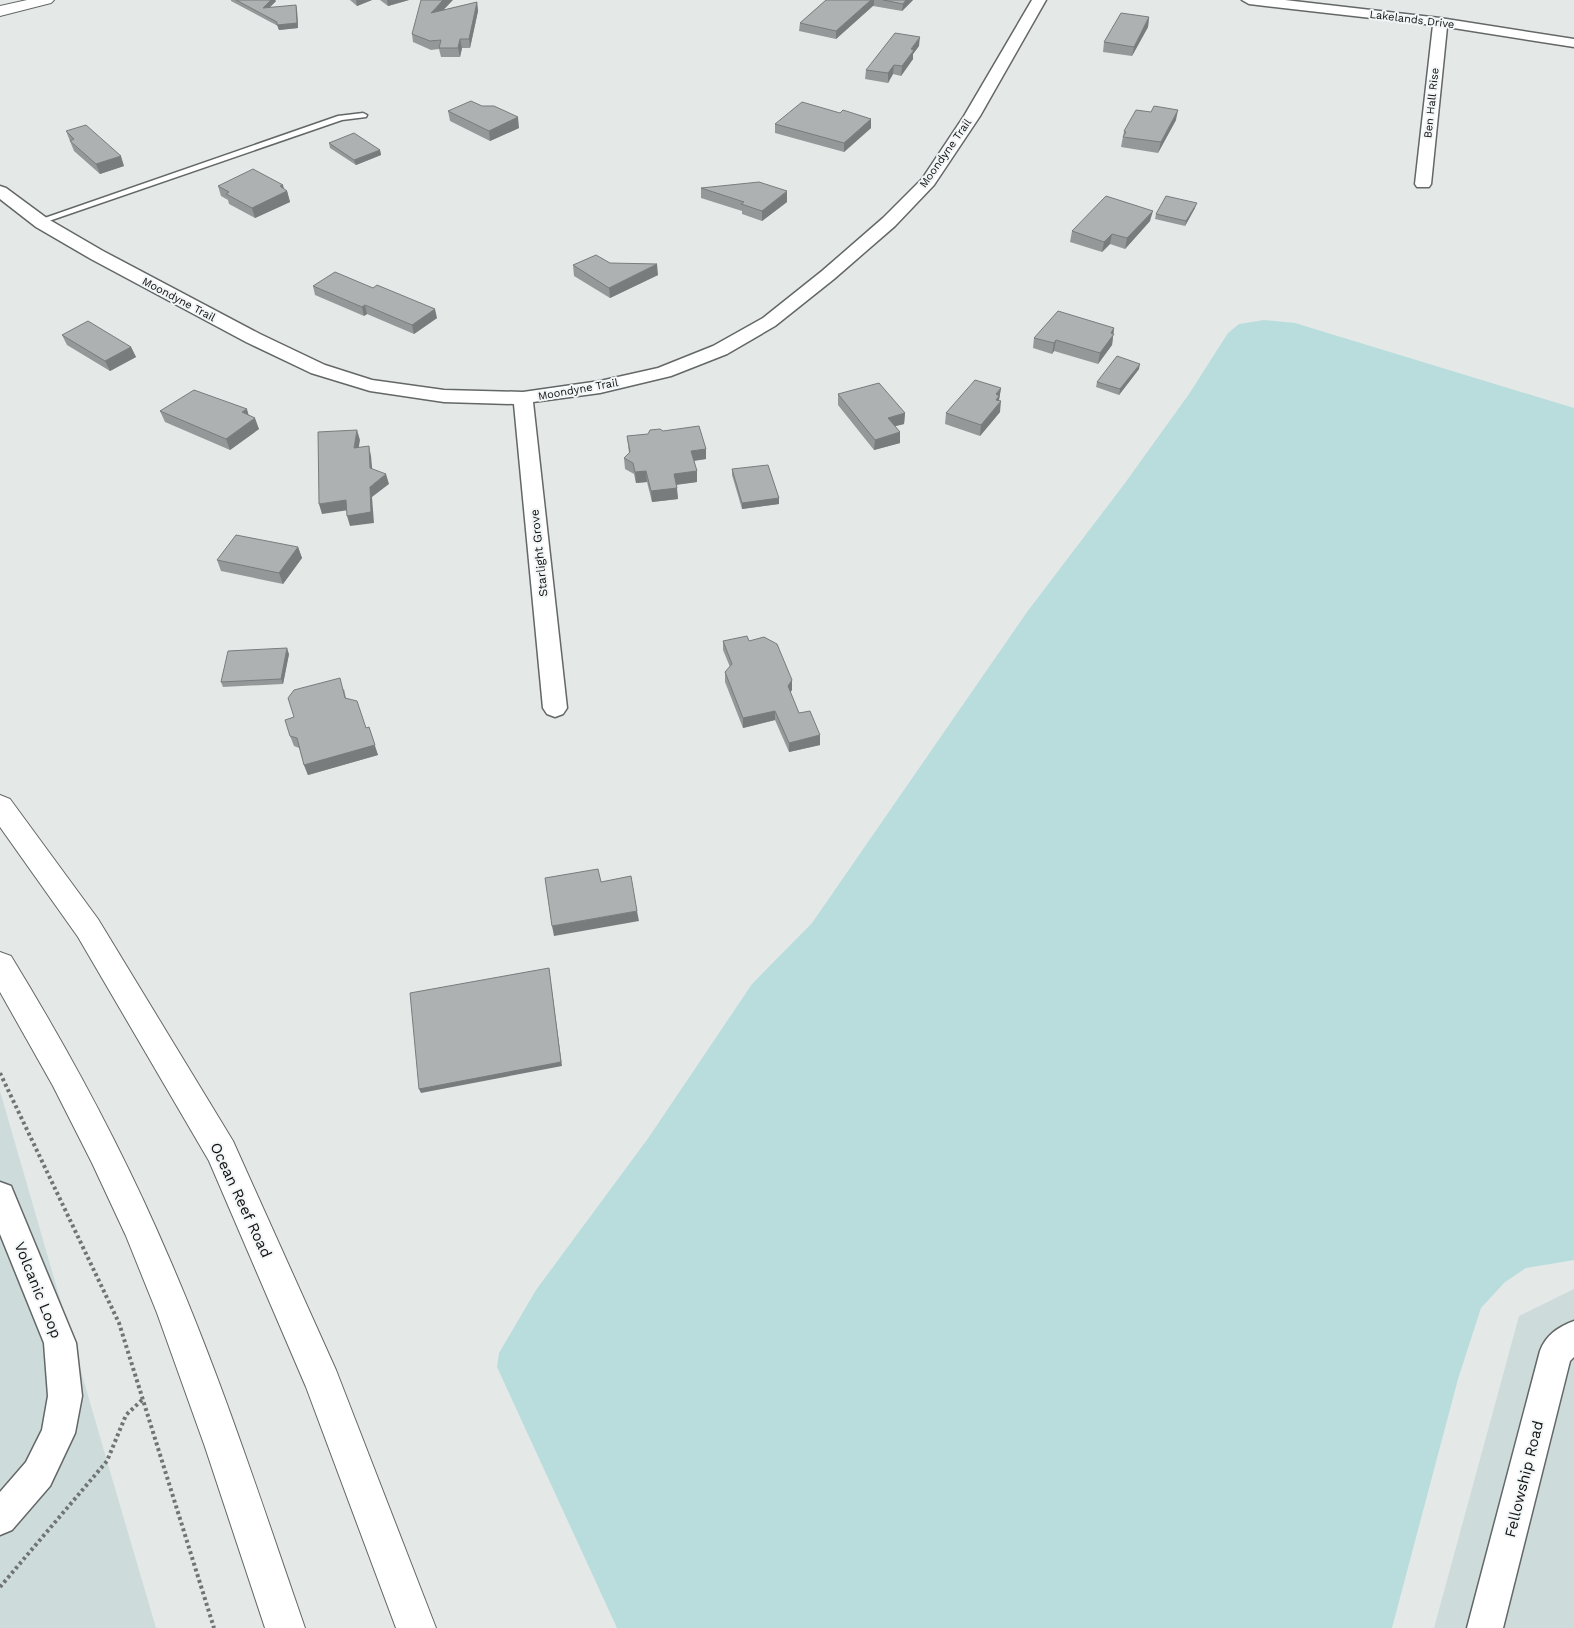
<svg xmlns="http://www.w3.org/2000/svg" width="1574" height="1628" font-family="'Work Sans',sans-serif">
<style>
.built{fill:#cedbdb}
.green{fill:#b9dddc}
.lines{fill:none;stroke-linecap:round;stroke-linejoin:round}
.lane-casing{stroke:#636767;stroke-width:3}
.street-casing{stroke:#636767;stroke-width:3}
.secondary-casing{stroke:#636767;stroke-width:2}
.primary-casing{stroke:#636767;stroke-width:2}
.path{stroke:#717474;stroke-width:4;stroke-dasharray:3 3;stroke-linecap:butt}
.lane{fill:#fff;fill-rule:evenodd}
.street{fill:#fff;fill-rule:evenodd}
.secondary{fill:#fff;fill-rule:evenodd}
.primary{fill:#fff;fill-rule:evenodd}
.wall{fill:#959898}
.shaded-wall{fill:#797c7c}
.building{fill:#adb1b1;stroke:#797c7c}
.labels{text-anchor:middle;stroke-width:4;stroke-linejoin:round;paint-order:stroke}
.far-street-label{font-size:11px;fill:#101111;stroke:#f2f6f6}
.street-label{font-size:12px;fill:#101111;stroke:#f2f6f6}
.near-street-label{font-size:15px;fill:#101111;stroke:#f2f6f6}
</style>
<rect width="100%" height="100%" fill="#e4e9e8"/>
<path class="built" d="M0,1091l107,370 49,167h-156z
M1574,1289v339h-140l85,-312z"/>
<path class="green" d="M1264,320l31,3 279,85v852l-48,8 -21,14 -24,26 -23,71 -66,249h-775l-120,-261 2,-14 37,-63 113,-153 103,-153 60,-61 215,-311 98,-129 64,-89 39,-61 11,-9z"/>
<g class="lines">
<g class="lane-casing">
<path id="lane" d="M363,113l4,2 -1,2 -24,3 -299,103 -7,-2 302,-105z"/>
</g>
<g class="street-casing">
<path id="street" d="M1032,0h14l-66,116 -46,69 -39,41 -61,53 -59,47 -48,28 -56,22 -71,17 -67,9 34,306 -4,6 -8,3 -8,-3 -4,-6 -29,-304 -70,-2 -74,-11 -59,-18 -65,-31 -155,-83 -55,-32 -36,-28v-13l6,2 42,31 55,32 157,83 65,31 47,15 72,10 79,2 77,-11 58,-13 55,-22 50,-28 59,-47 61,-53 39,-39 42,-63z
M1242,0h43l155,18 134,21v8l-127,-20 -16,157 -2,3h-12l-2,-3 18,-159 -184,-21z
M0,1182l11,4 65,157 6,53 -7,37 -25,53 -38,44 -12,5v-43l26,-30 16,-32 6,-34 -4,-53 -44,-109z
M1574,1321v36l-4,4 -67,267h-36l73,-277c6,-16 18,-24 34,-30z"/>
</g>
<g class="secondary-casing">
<path id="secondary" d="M27,0h27l-3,3 -51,13v-10z"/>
</g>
<g class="primary-casing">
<path id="primary" d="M0,795l10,4 88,120 135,222 103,229 100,258h-40l-90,-241 -97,-226 -131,-224 -78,-110z
M0,952l11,4c60,98 114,198 159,304 52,120 92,244 135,368h-40l-60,-181 -48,-134 -31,-77 -34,-73 -39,-77 -53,-94z"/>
</g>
<path class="path" d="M0,1073l119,250 95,305
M0,1587l107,-126 19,-46 16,-15"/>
<use href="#lane" class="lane"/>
<use href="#street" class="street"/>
<use href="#secondary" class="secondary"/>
<use href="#primary" class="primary"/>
</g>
<path class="wall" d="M231,0h44l1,1 -7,7 27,-3 1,5 1,18 -19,2 -1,-4 -47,-25z
M350,0h22l-15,6z
M380,0h29l-21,6z
M826,0h87l-11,11 -29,-5 1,-1 -38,34 -37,-8 1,-8z
M477,2l1,9 -8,37h-8l-2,9h-19l-2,-8 -8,1 -18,-8 -1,-8 31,-24z
M1149,17l-1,10 -16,29 -29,-4 1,-10z
M919,46l-6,8v5l-12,17 -8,-2 -5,9 -23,-4 1,-9z
M482,106l37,22 -29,13 -40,-20 -2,-10z
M840,113l31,6v9l-27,24 -69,-19v-9z
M1176,120l-18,33 -37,-6 3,-16z
M66,131l58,35 -24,8 -26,-23z
M329,143l51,7 1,5 -25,10 -26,-17z
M218,186l66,3 3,2 3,11 -35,16 -26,-14 -1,-4 -7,-4z
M701,188l86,14 -25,19 -20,-7v-3l-41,-13z
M1195,208l-10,18 -30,-7 1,-5z
M1150,221l-25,28 -15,-5 -8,8 -32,-10 2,-11z
M573,265l85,10 -48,23 -36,-22z
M313,286l124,32 -23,16 -47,-20 -3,2 -49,-21z
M1114,328l-2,17 -14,19 -44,-13 -2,3 -19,-6 1,-10z
M62,335l69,12 5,10 -26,14 -43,-26z
M1139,369l-20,26 -23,-8 1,-5z
M1001,388l-2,13 1,11 -20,24 -35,-12 1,-11z
M838,394l67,19 -1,11 -9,2 5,6v11l-26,7 -36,-45z
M160,411l88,4 11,14 -29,21 -65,-28z
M627,436l79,13v10l-12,2 3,10v11l-21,3 2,14 -26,3 -5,-20 -11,1 -2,-9 -9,-5 -1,-11 5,-5z
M732,469l47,35 -37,5 -10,-34z
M298,547l4,11 -19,26 -62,-13 -4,-11z
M723,641h26l43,39v10l-2,2 9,21 21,22v10l-31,7 -14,-32 -32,8 -18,-46v-10l5,-5 -7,-17z
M289,654l-6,30 -60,3 -2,-5z
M344,689l2,9 20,30 12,27 -70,20 -4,-10 -5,-17 -5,-2 -4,-10 4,-19z"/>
<path class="shaded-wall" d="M271,0h4l1,1 -12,12 -1,-5z
M356,0h16l-15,6z
M387,0h22l-21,6z
M443,0h10l-21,22 -1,-9z
M871,0h3v5l-38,34v-8z
M906,0h7l-11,11 1,-7z
M477,2l1,9 -8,37 -1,-9z
M296,5l1,5 1,18 -19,2 -2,-5z
M1149,17l-1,10 -16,29 2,-9z
M920,37l-1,9 -6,8v5l-12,17 1,-10 9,-17z
M460,39l2,9 -2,9 -2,-9z
M894,65l-1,9 -5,9v-10z
M1178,110l-2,10 -18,33 3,-11z
M518,117l1,11 -29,13 -1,-10z
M871,119v9l-27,24v-9z
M380,150l1,5 -25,10 -2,-5z
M121,156l3,10 -24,8 -4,-10z
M283,185l2,7 2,-1 3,11 -35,16 -3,-10z
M787,191v11l-25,19v-10z
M1197,203l-2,5 -10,18 1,-5z
M1153,211l-3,10 -25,28 2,-11z
M1112,234l-2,10 -8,8 2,-10z
M657,264l1,11 -48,23 -1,-10z
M365,305l2,9 -3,2 -2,-9z
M435,309l2,9 -23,16 -2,-9z
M1114,328l-2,17 -14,19 2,-11 11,-20z
M1056,340l-2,11 -2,3 2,-11z
M131,347l5,10 -26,14 -5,-10z
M1140,364l-1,5 -20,26 1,-6z
M1001,388l-3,17 3,-4 -1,11 -20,24 1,-11 15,-31z
M247,409l3,11 -8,-8z
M905,413l-1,11 -16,4v-10z
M255,418l4,11 -29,21 -4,-11z
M357,430l3,10 -3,18 -3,-10z
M900,432v11l-26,7 1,-10z
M369,446l2,10 2,22 -3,-10z
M706,449v10l-15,2v-10z
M646,471l1,11 -11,1 -1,-11z
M697,471v11l-23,3v-11z
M386,474l3,10 -17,13 2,26 -24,3 -3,-10 23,-29z
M677,488l1,11 -26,3 -1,-11z
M779,498v6l-37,5v-6z
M346,500l3,10 -27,4 -3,-10z
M298,547l4,11 -19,26 -4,-11z
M287,648l2,6 -6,30 -2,-5z
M792,680v10l-4,6v-10z
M775,711v9l-32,8v-10z
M369,727l9,28 -70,20 -4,-10z
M820,735v10l-31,7v-9z
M637,911l2,10 -85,15 -2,-10z
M549,968l13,98 -141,27 -2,-4z"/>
<path class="building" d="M236,0h35l-8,8 33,-3 1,18 -20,2v-3z
M421,0h22l-12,13 46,-11 -8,37h-9l-2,9h-19l2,-8 -11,1 -18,-7z
M826,0h45l-35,31 -36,-8z
M883,0h23l-3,4z
M1121,13l28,4 -15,30 -30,-5z
M895,33l25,4 -9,12 3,1 -12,16 -8,-1 -6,8 -22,-3z
M471,101l11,5h12l24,11 -29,14 -41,-20z
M802,102l38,11 3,-3 28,9 -27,24 -69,-19z
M1154,106l24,4 -17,32 -38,-5 3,-5 -2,-1 12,-21 15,2z
M86,125l35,31 -25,8 -26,-23 4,-2 -8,-8z
M354,133l26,17 -26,10 -25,-17z
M253,169l30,16 -3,1 7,5 -35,17 -26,-14 3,-2 -11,-6z
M759,182l28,9 -25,20 -21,-7 3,-2 -43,-14z
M1106,196l47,15 -26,27 -15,-4 -8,8 -32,-11z
M1166,196l31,7 -11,18 -30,-7z
M596,255l14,8 47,1 -48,24 -36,-23z
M335,272l38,16 4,-3 58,24 -23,16 -47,-20 -3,2 -49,-21z
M1058,311l56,17 -3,5 3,1 -14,19 -44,-13 -2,3 -20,-5z
M88,321l43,26 -26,14 -43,-26z
M1117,356l23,8 -20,25 -23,-7z
M975,380l26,8 -5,6 3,2 -3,4 5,1 -20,24 -35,-12z
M879,383l26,30 -17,5 12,14 -25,8 -37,-46z
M194,390l53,19 -5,3 13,6 -29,21 -66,-28z
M699,426l7,23 -15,2 6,20 -23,3 3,14 -26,3 -5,-20 -11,1 -2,-9 -9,-5 6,-6 -3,-16 21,-2 2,-4 10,-1 3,2z
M357,430l-3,18 15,-2 1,22 16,6 -16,13 1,25 -24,4 -1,-16 -27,4 -1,-72z
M768,465l11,33 -37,5 -10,-34z
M236,535l62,12 -19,26 -62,-13z
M747,636l2,5 15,-4 13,7 15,36 -4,6 11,27 11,-2 10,24 -31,8 -14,-32 -32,7 -18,-46 7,-8 -9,-23z
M287,648l-6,31 -60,3 7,-31z
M340,678l5,20 12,3 9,27 3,-1 6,18 -71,20 -7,-27 -7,-2 -5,-16 9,-3 -6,-19 6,-8z
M598,869l3,13 30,-6 6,35 -85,15 -7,-48z
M549,968l12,94 -142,27 -9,-96z"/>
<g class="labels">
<g class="far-street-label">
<text transform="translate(1412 19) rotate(7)" y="4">Lakelands Drive</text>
<text transform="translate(1431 103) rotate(-84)" y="4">Ben Hall Rise</text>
<text transform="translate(945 153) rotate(-55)" y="4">Moondyne Trail</text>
<text transform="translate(179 299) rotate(28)" y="4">Moondyne Trail</text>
<text transform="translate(578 389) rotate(-10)" y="4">Moondyne Trail</text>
</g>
<g class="street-label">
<text transform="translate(539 553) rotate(-96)" y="4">Starlight Grove</text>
</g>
<g class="near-street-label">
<text transform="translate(241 1200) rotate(65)" y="5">Ocean Reef Road</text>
<text transform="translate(38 1290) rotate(68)" y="5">Volcanic Loop</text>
<text transform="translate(1524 1479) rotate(-76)" y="5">Fellowship Road</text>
</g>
</g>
</svg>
